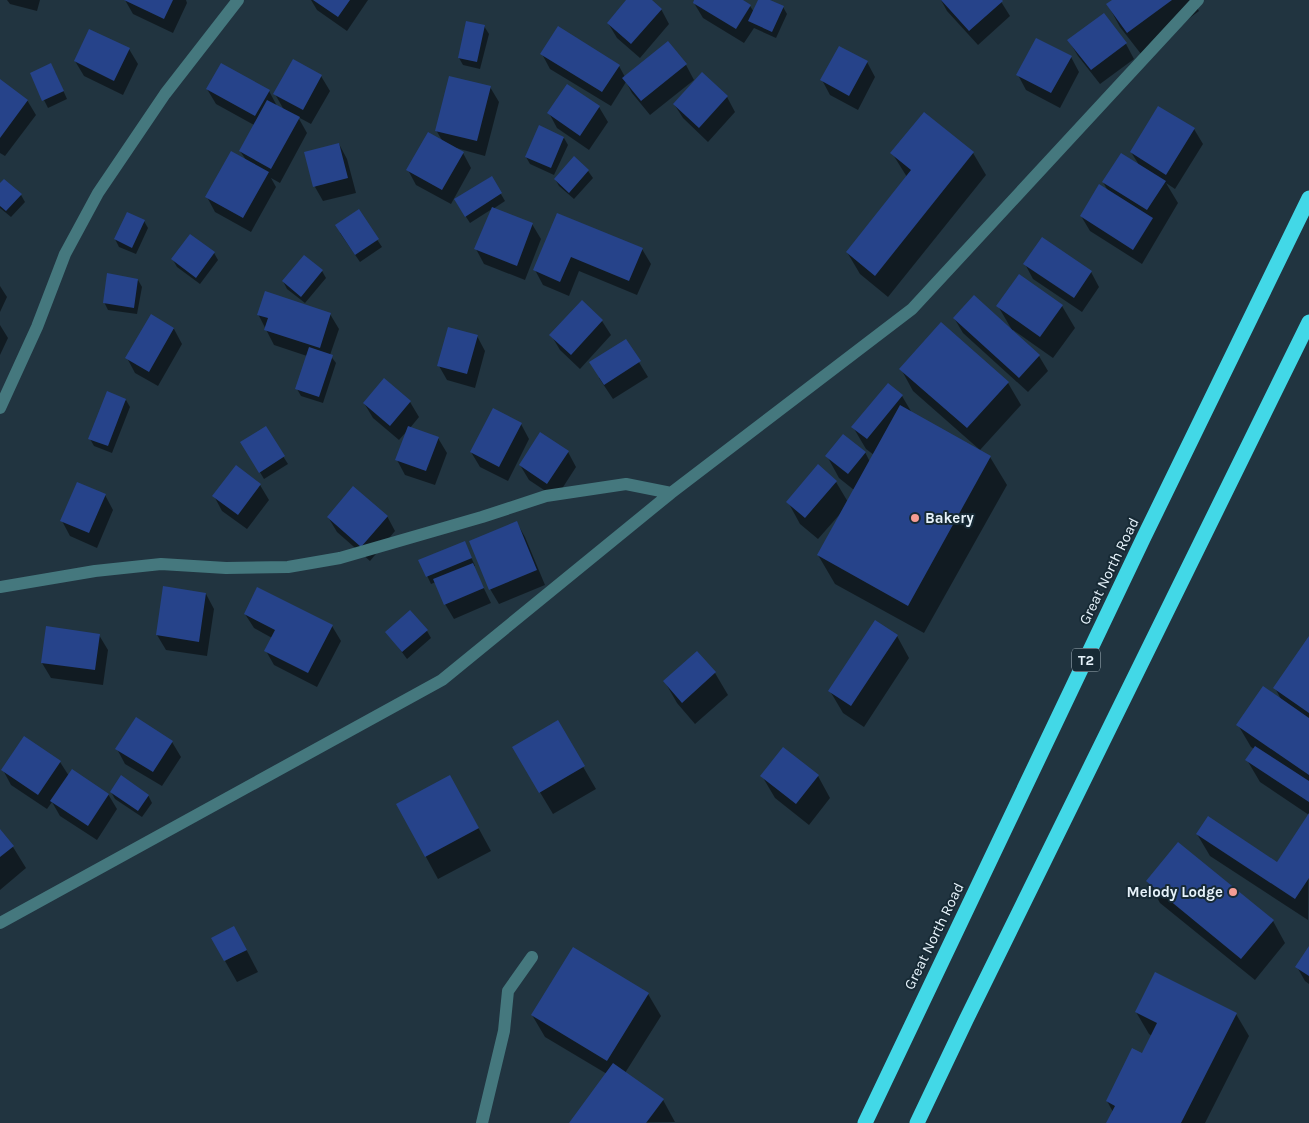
<svg xmlns="http://www.w3.org/2000/svg" width="1309" height="1123" font-family="Karla,sans-serif">
<style>
.shadow{fill:#0007}
.building{fill:#26438a}
.lines{fill:none;stroke-linecap:round;stroke-linejoin:round}
.lane{stroke:#45787e;stroke-width:12}
.street{stroke:#45787e;stroke-width:12}
.highway{stroke:#42d8e7;stroke-width:15}
.poi-dot{fill:#f59c94;stroke:#172a35;stroke-width:2}
.labels{text-anchor:middle;stroke-width:4;stroke-linejoin:round;paint-order:stroke}
.shield{fill:#172a35;stroke:#a9b7c0;stroke-width:1}
.shield-label{font-size:14px;font-weight:bold;fill:#e7f3fb}
.poi-label{font-size:15px;font-weight:bold;fill:#e7f3fb;stroke:#172a35;text-anchor:start}
.street-label{font-size:15px;fill:#e7f3fb;stroke:#172a35}
</style>
<rect width="100%" height="100%" fill="#213440"/>
<path class="shadow" d="M7,0h33l-3,11 -27,-7z
M125,0h61l1,3 -14,30 -40,-19z
M311,0h57l-21,31 -30,-21z
M628,0h22l11,9 8,15 -29,34 -23,-20 -9,-15z
M696,0h45l9,6 4,6 5,-12h8l16,7 4,7 -11,24 -22,-10 -10,15 -41,-25 -9,-15z
M941,0h59l10,16 -32,29 -31,-34z
M1114,0h78l7,11 -58,43 -21,-27 -12,-22z
M1103,15l23,29 8,15 -34,25 -22,-28 -9,-15z
M484,26l5,8 -9,35 -17,-4 -4,-7z
M129,49l9,15 -15,31 -39,-19 -9,-15z
M542,54l77,12 6,11 61,-12 8,15 -44,35 -18,-22 -6,-11 -15,24 -61,-37z
M1071,57l8,15 -19,36 -34,-18 -8,-15z
M867,62l8,15 -17,33 -28,-15 -8,-15z
M55,72l12,27 -19,9 -17,-34z
M321,76l9,15 -19,33 -13,-7 9,16 -27,50 -9,-5 5,9 -25,45 -36,-20 -8,-15 39,-37 -6,-9 14,-26 -38,-21 -9,-15 62,2 8,15 7,4 -9,-16z
M0,82l27,18 9,15 -31,41 -5,-3z
M568,86l31,21 9,15 -19,28 -32,-22 -8,-15z
M490,87l9,15 -14,54 -29,-8 7,5 8,15 -20,36 -35,-19 -8,-15 35,-28 -7,-12z
M727,97l8,15 -27,30 -25,-24 -9,-14z
M924,113l49,40 13,22 -98,122 -28,-23 -13,-22 60,-75 -15,-24z
M1194,129l9,15 -28,45 -9,-6 12,20 -36,61 -52,-33 -9,-15 27,-25 -5,-9 36,-17 -8,-13z
M564,138l4,7 -14,30 -24,-11 -4,-7z
M339,144l8,15 9,34 -33,8 -8,-14z
M574,158l14,13 5,7 -19,21 -15,-13 -4,-7z
M491,177l14,24 -12,8 39,15 9,15 -16,41 -41,-16 -8,-15 16,-40 -22,14 -15,-23z
M0,185l21,10 4,7 -14,15 -11,-9z
M358,211l24,36 -22,15 -20,-29z
M558,214l84,35 9,15 -14,31 -58,-24 -10,25 -26,-11 -8,-15z
M144,221l4,7 -12,26 -17,-7 -4,-8z
M214,253l4,7 -18,24 -23,-17 -4,-7z
M1025,264l66,8 8,15 -17,25 -49,-33z
M322,271l4,7 -21,25 -18,-14 -4,-8z
M138,280l4,7 -5,27 -29,-4 -4,-8z
M0,286l7,11 -7,15z
M998,306h64l13,22 -22,30 -40,-28 -1,1 27,25 9,15 -20,21 -65,-59 -9,-15 58,12z
M258,314h72l9,15 -9,26 6,8 -13,40 -22,-7 -4,-7 10,-33 -33,-11z
M151,316l23,13 8,15 -24,42 -23,-13 -8,-15z
M602,321l9,14 -31,34 -20,-19 -9,-15z
M0,325l8,13 -8,17z
M477,336l8,15 -10,37 -28,-8 -8,-14z
M626,341l22,36 -35,22 -14,-21z
M901,369l107,14 13,22 -41,45 -67,-59z
M384,380l26,22 9,15 -9,11 28,10 9,15 -12,32 -30,-10 -8,-15 10,-29 -8,9 -26,-22 -9,-15z
M888,385l14,11 10,17 78,44 17,28 -83,148 -89,-49 -17,-29 22,-41 -22,25 -18,-15 -12,-22 48,-20 12,20 6,-12 -15,-12 -12,-22 38,-4 5,10 4,-7 -8,-6 -13,-22z
M126,400l4,7 -18,46 -18,-7 -4,-7z
M521,424l8,15 -21,42 -28,-14 -9,-15z
M265,428l23,36 -24,15 -22,-37z
M568,452l8,15 -20,31 -27,-18 -9,-15z
M260,485l9,15 -22,29 -25,-18 -8,-15z
M105,495l8,15 -16,38 -27,-12 -8,-15z
M387,516l8,15 -25,30 -33,-29 -9,-15z
M517,523l8,14 20,48 -46,19 -9,-15z
M468,550l7,16h-2l18,37 -37,16 -9,-15 -9,-22 -5,2 -11,-23z
M206,594l8,15 -7,47 -41,-6 -9,-15z
M410,612l17,19 4,7 -24,21 -20,-27z
M245,614l87,12 9,15 -24,46 -43,-22 -8,-14 6,-13 -18,-10z
M99,635l9,15 -5,35 -52,-7 -9,-15z
M897,636l12,22 -45,69 -21,-14 -13,-22z
M1309,639v176l-49,-33 -13,-22 7,-11 -3,-2 -13,-22 44,-24 -7,-13z
M715,673l13,22 -33,29 -18,-21 -12,-21z
M557,722l39,67 -43,25 -27,-45z
M25,738l35,24 9,14 39,18 9,15 -20,31 -37,-24 -8,-14 -5,7 -36,-24 -8,-15z
M172,742l9,15 -19,29 -37,-22 -8,-15z
M762,776h56l12,22 -21,27 -34,-27z
M111,792l37,3 4,8 -10,14 -27,-18z
M462,798l29,53 -53,28 -41,-75z
M1309,815l-1,105 -98,-64 -13,-22 80,29z
M0,831l13,16 13,21 -26,22z
M1148,881l125,40 12,22 -30,37 -95,-77z
M1309,948v36l-4,-3 -8,-14z
M246,949l12,23 -21,10 -12,-21z
M648,994l13,22 -36,57 38,27 12,22 -104,1 36,-49 -62,-37 -13,-22z
M1136,1012l100,2 13,22 -44,87h-97l5,-11 -6,-11 36,-46 9,-19 -3,-2z"/>
<path class="building" d="M124,0h49l-9,19z
M313,0h37l-12,17z
M626,0h26l10,9 -31,35 -24,-21z
M694,0h49l8,5 -15,24 -43,-26z
M758,0h12l14,6 -12,26 -24,-11z
M941,0h61l1,1 -34,30z
M1112,0h60l-45,33 -21,-29z
M1104,13l23,30 -36,27 -24,-30z
M466,21l19,4 -8,37 -19,-4z
M558,26l62,39 -18,27 -62,-38z
M89,29l41,19 -16,33 -40,-20z
M1036,38l36,18 -21,37 -35,-18z
M668,41l19,23 -46,37 -19,-23z
M839,46l29,15 -19,35 -29,-16z
M293,59l29,16 -19,35 -30,-16z
M51,63l13,28 -22,10 -12,-28z
M221,63l49,27 -15,26 -49,-27z
M702,72l26,24 -29,32 -26,-24z
M449,76l42,10 -14,55 -42,-10z
M0,79l28,21 -28,38z
M567,84l33,22 -20,30 -33,-23z
M267,100l33,17 -29,52 -32,-18z
M1158,106l37,22 -29,47 -36,-23z
M924,112l50,40 -99,124 -29,-24 65,-82 -21,-17z
M539,125l25,12 -13,31 -26,-11z
M428,132l36,20 -22,38 -36,-20z
M339,143l9,35 -35,9 -9,-35z
M231,151l38,21 -26,46 -38,-21z
M1121,153l45,28 -19,29 -45,-28z
M574,156l15,14 -20,23 -15,-14z
M492,176l10,17 -37,24 -11,-18z
M4,179l18,15 -16,17 -6,-5v-23z
M1099,184l54,34 -20,32 -53,-34z
M492,207l41,16 -16,43 -43,-17z
M359,209l20,30 -24,16 -20,-30z
M127,212l18,8 -13,28 -18,-9z
M557,213l86,35 -14,33 -58,-24 -11,25 -27,-12z
M190,234l25,18 -19,26 -25,-19z
M1042,237l50,34 -18,27 -51,-34z
M304,255l19,15 -22,27 -19,-16z
M107,273l31,6 -4,29 -31,-5z
M1019,274l44,31 -23,32 -44,-31z
M265,291l66,22 -11,35 -56,-18 4,-12 -11,-3z
M974,295l66,60 -21,23 -66,-60z
M582,300l21,20 -32,35 -22,-20z
M151,314l23,14 -25,44 -24,-14z
M941,322l68,60 -42,46 -68,-59z
M448,327l30,8 -11,39 -30,-8z
M626,339l15,22 -37,24 -15,-23z
M309,347l24,8 -14,42 -24,-8z
M384,378l27,23 -21,25 -27,-23z
M888,383l15,12 -36,44 -16,-12z
M107,391l19,8 -18,47 -20,-7z
M900,405l91,51 -83,150 -91,-51z
M493,408l29,15 -23,44 -29,-15z
M266,426l19,30 -26,17 -19,-31z
M408,426l31,11 -13,34 -31,-11z
M540,432l29,19 -22,33 -28,-19z
M843,434l23,18 -18,22 -23,-18z
M818,464l19,17 -32,37 -19,-16z
M236,465l25,19 -23,31 -26,-19z
M77,482l29,12 -17,39 -29,-12z
M353,486l35,30 -27,31 -34,-30z
M517,521l20,49 -48,20 -20,-49z
M465,541l7,17 -46,19 -8,-17z
M473,563l11,25 -40,17 -11,-26z
M163,586l43,7 -7,49 -43,-7z
M257,587l76,38 -25,48 -44,-22 11,-21 -31,-16z
M410,610l18,20 -26,22 -17,-20z
M875,620l23,15 -47,71 -23,-15z
M46,626l54,8 -5,36 -54,-7z
M1309,636v77l-36,-25z
M697,651l19,21 -34,31 -19,-22z
M1263,686l46,32v57l-73,-50z
M136,717l37,24 -20,31 -38,-23z
M558,720l27,46 -46,27 -27,-46z
M24,736l37,25 -23,34 -37,-25z
M1255,746l54,35v21l-64,-42z
M783,747l36,28 -23,29 -36,-28z
M72,769l37,25 -21,32 -38,-25z
M121,775l28,20 -11,16 -28,-19z
M450,775l29,53 -54,29 -29,-53z
M1309,813v65l-14,21 -99,-65 12,-18 69,46z
M0,829l14,17 -14,11z
M1178,842l96,78 -33,39 -95,-78z
M234,926l13,24 -23,11 -13,-23z
M1309,946v30l-14,-9z
M573,947l76,46 -42,68 -76,-46z
M1155,972l82,41 -56,110h-75l9,-17 -9,-5 26,-53 10,5 15,-30 -22,-11z
M613,1063l51,36 -18,24h-77z"/>
<g class="lines">
<path class="lane" d="M482,1123l22,-92 4,-40 24,-34"/>
<path class="street" d="M0,408l37,-81 28,-73 33,-61 67,-99 73,-94
M0,587l95,-16 66,-7 65,4 62,-1 52,-9 142,-41 64,-21 80,-12 45,9
M0,923l442,-243 229,-187 241,-184 286,-309"/>
<path class="highway" d="M865,1123l278,-584 166,-341
M917,1123l49,-103 343,-698"/>
</g>
<g class="poi-dot">
<circle cx="915" cy="518" r="5"/>
<circle cx="1233" cy="892" r="5"/>
</g>
<g class="labels">
<rect class="shield" x="1072" y="648.5" width="28" height="23" rx="4"/>
<g class="shield-label">
<text x="1086" y="665">T2</text>
</g>
<g class="poi-label">
<text x="925" y="523">Bakery</text>
<text x="1223" y="897" text-anchor="end">Melody Lodge</text>
</g>
<g class="street-label">
<text transform="translate(1109 571) rotate(-64)" y="5">Great North Road</text>
<text transform="translate(934 936) rotate(-64)" y="5">Great North Road</text>
</g>
</g>
</svg>
